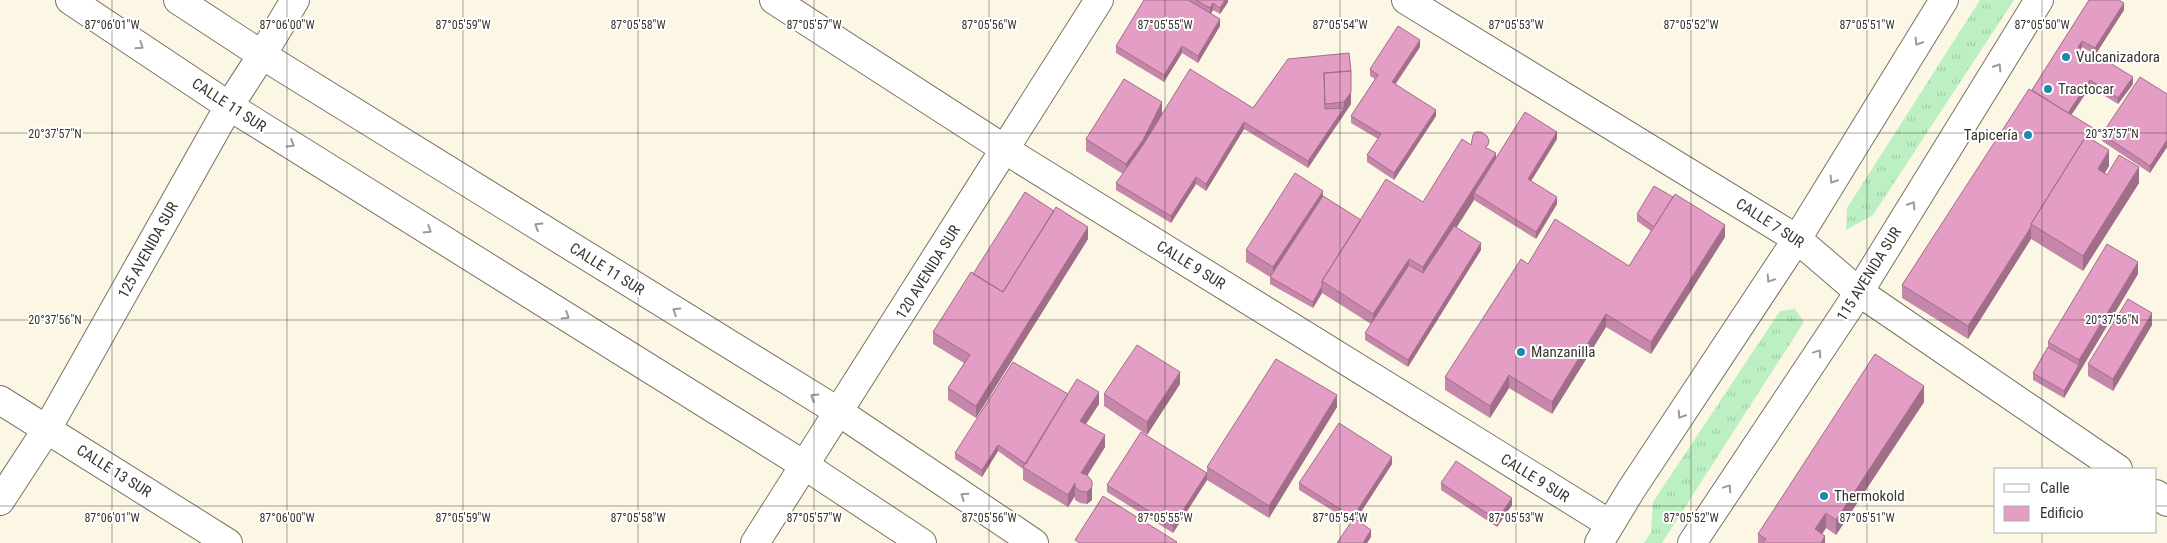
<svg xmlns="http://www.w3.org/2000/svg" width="2167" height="543" font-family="'Roboto Condensed',sans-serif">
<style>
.grass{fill:url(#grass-tufts)}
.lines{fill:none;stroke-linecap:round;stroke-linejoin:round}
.street-casing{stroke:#7a7465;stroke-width:30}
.secondary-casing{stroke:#7a7465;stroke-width:30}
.primary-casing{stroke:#7a7465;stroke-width:30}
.street{stroke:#fff;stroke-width:28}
.secondary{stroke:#fff;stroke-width:28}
.primary{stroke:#fff;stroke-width:28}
.wall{fill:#c487a9;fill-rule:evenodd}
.shaded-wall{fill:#a06e89}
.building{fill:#e49dc4;stroke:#a06e89}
.oneway{stroke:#9c9a97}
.ticks{fill:none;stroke:#38352f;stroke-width:1;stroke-opacity:0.45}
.poi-dot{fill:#1c8ab0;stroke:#fff;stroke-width:2}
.labels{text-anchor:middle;stroke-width:4;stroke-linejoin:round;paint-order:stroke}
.poi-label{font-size:15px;fill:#38352f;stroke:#fff;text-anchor:start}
.street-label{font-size:15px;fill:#38352f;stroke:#fff}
.ticks-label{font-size:12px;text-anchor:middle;fill:#38352f;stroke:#fff;stroke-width:4;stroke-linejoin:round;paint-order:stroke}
</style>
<defs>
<pattern id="grass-tufts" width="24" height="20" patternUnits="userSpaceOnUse" patternTransform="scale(1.25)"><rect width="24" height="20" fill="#bcf0c3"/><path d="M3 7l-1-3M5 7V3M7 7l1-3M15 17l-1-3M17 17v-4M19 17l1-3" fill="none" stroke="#a2cea8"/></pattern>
</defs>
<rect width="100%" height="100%" fill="#fcf6e4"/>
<path class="grass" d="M1980,0h34l-141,215 -27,15 1,-22z
M1795,309l9,13 -142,221h-18l7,-11 2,-30 127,-191z"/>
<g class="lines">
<g class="street-casing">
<path id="street" d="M774,0l246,159 590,365
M1406,0l391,239 62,53 259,177
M0,400l228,143
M2156,494l11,8
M755,543l344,-543"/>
</g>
<g class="secondary-casing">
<path id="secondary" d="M70,0l159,106 575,359 118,78
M178,0l84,55 577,357 195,131
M0,501l47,-72 182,-323 33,-51 33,-55"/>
</g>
<g class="primary-casing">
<path id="primary" d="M1599,543l32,-53 166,-251 147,-239
M1692,543l167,-251 180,-292"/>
</g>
<use href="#street" class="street"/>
<use href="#secondary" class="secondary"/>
<use href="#primary" class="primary"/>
</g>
<path class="wall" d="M1144,0h84v2l-8,12 -7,-4 -2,3 9,13 -22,37 -16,-10 -18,29 -48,-29v-7z
M2089,0l35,10 -28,44 37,30 -15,20 -28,-17 -19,28 22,26 16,25 -4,7 2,2 32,8 -56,88 -52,-32 -63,100 -66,-41v-13l130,-195zM2082,47l10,6 -2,2 -9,-6z
M1420,47l-24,37 40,32 -42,64 -27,-18v-7l11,-16 -27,-16v-7l24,-37 -5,-3v-7z
M1288,59l63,45 -43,64 -64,-39 -38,62 -10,-7 -25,39 -55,-33v-7l7,-9 -37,-23v-12l76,-25 91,-6z
M2167,94v53l-17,26 -48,-32v-7z
M1557,139l-26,42 26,23 -21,35 -62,-39 -18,28 25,22 -73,117 -43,-27v-7l6,-9 -49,-31 -9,15 -43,-24v-7l-24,-15v-12l77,-54 38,24 62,-18 48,-57 18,4 7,9z
M1637,214l88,23 -74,117 -45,-27 -54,87 -43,-26 -19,30 -45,-28v-13l83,-113 101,2 22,-35 -14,-10z
M1088,239l-112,179 -28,-18v-12l16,-25 -31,-19v-12l40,-58z
M2138,274l-74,124 -31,-18v-7l15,-26v-5z
M2152,325l-39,66 -25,-15v-12z
M1180,384l-33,51 -43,-29v-12z
M1068,394l31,10 -13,20 19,23 -18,28 5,18v7l-5,4 -7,-1 -5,-3v-4l-7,11 -45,-27v-11l-25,-18 -16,26 -27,-18v-6z
M1924,402l-88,133 -10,-7 -4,6 3,9h-67v-9z
M1337,407l-68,111 -62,-38 -34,53 -66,-41v-7l100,-12v-6z
M1392,464l-36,56 15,17 -4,6h-30l14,-21 -52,-32v-7z
M1441,483l71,22 -15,22 -56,-37z"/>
<path class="shaded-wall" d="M1225,0h3v2l-8,12v-6z
M1213,3v7l-3,5v-7z
M2124,3v7l-29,45v-7z
M1220,19v7l-22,37v-7z
M1420,40v7l-28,41v-6z
M2082,41v6l-4,7v-7z
M1182,46v7l-18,29v-7z
M1351,71v33l-43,64v-7l36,-53v-6z
M2133,77v7l-15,20v-6z
M2090,80v7l-24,36v-7z
M1162,102v12l-36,62v-12z
M1436,110v6l-42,64v-7z
M1244,122v7l-38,62v-7z
M2093,128v13l-60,84z
M1557,132v7l-29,47v-7z
M2167,140v7l-17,26v-7z
M2109,150v16l-11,18v-15z
M1496,153v12l-22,28v7l-51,80v-13z
M2139,167v16l-56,88v-15z
M1196,177v7l-25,39v-7z
M1323,191v12l-50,76v-12z
M1557,197v7l-21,35v-7z
M1725,225v12l-74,117v-12z
M1088,227v12l-112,179v-12z
M2031,227v12l-63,100v-13z
M1481,243v7l-73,117v-7z
M1409,259v12l-36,55v-12z
M2138,262v12l-74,124v-7l15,-26v-5z
M1322,286v7l-9,15v-6z
M2152,313v12l-39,66v-12z
M1606,314v13l-54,87v-12z
M1180,372v12l-33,51v-13z
M1509,375v13l-19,30v-12z
M1924,386v16l-88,133v-15z
M1099,392v12l-19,29v-12z
M1337,395v12l-68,111v-12z
M1105,435v12l-24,39v-13z
M998,445v6l-16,26v-7z
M1392,457v7l-39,60v-7z
M1207,473v7l-34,53v-7z
M1092,481v19l-5,4v-12z
M1075,483v13l-7,11v-12z
M1512,498v7l-15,22v-7z
M1826,513v15l-10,15 -1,-14z
M1371,530v7l-4,6h-4z
M1825,536v7h-4z"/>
<path class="building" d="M1144,0h44l32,19 -22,37 -16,-10 -18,29 -48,-29z
M1196,0h29l-5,8 -7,-5 -3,5z
M2089,0h30l5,3 -29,45 -13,-7 -4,6 12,8 2,-3 41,25 -15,21 -28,-18 -22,33 -36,-23z
M1398,26l22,14 -28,42 44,28 -42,63 -27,-18 14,-21 -30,-18 27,-41 -8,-6z
M1349,53l2,18 -27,2 1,36 19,-1 -36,53 -64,-39 -38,62 -10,-7 -25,39 -55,-33 27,-38 47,-76 63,39 35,-49z
M1351,71v21l-7,10 -19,2 -1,-31z
M2140,77l27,17v46l-17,26 -48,-32z
M1124,79l38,23 -19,38 -17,24 -40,-25z
M2029,89l64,39 -6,9 -1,-1 -55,88v3l-63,99 -66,-41z
M1525,112l32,20 -29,47 29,18 -21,35 -62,-39z
M1475,132h6l6,4 2,5 -1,4 -3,2 11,6 -73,114 -14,-8 -36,55 -51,-33 64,-102 37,23 39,-63 9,6 2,-10z
M2086,136l23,14 -11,19 9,6 12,-20 20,12 -56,89 -52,-32z
M1295,173l28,18 -50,76 -27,-17z
M1654,186l19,11 -19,30 -17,-13z
M1025,192l29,19 -51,81 -30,-18z
M1675,194l50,31 -74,117 -45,-28 -54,88 -43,-27 -19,31 -45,-29 76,-118 7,5 27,-45 74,47z
M1323,196l38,24 -39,61v5l-9,16 -43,-25z
M1056,207l32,20 -112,179 -28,-18 22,-33 -37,-23 38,-60 32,20z
M1454,226l27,17 -73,117 -43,-27 44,-68 14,8z
M2107,244l31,18 -59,98 -31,-18z
M2128,299l24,14 -39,66 -25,-15z
M1137,345l43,27 -33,50 -43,-28z
M2048,347l31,18 -15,26 -31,-18z
M1875,354l49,32 -88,134 -10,-7 -11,16 10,7 -4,7h-58l3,-4 -8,-5z
M1276,359l61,36 -68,111 -62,-39z
M1013,362l55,32 -42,70 -28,-19 -16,25 -27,-17z
M1077,379l22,13 -19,29 25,14 -24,38 6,2 5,6v6l-5,5 -7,-1 -5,-4v-4l-7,12 -45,-28z
M1339,423l53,34 -39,60 -54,-34z
M1141,432l66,41 -34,53 -66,-41z
M1456,461l56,37 -15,22 -56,-37z
M1103,496l74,46 -1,1h-96l-5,-3z
M1354,518l17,12 -8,13h-26z"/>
<defs><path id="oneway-chevron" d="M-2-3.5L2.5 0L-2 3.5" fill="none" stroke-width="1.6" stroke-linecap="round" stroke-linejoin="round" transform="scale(1.25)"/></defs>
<g class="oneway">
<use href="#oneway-chevron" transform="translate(1918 42) rotate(122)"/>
<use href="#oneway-chevron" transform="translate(140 46) rotate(34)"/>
<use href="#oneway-chevron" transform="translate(1998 67) rotate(-58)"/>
<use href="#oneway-chevron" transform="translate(291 144) rotate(32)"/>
<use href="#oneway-chevron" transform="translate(1833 180) rotate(122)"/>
<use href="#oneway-chevron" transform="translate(1912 205) rotate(-58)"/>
<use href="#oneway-chevron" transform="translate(538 226) rotate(-148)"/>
<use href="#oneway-chevron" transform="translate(428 230) rotate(32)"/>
<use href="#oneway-chevron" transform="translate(1770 279) rotate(123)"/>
<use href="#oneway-chevron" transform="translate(676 311) rotate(-148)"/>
<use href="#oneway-chevron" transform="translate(566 316) rotate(32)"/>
<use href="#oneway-chevron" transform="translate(1818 353) rotate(-56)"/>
<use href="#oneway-chevron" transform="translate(814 397) rotate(-148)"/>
<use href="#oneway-chevron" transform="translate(1681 415) rotate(123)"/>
<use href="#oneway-chevron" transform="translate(1728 488) rotate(-56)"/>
<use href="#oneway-chevron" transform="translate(964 496) rotate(-146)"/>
</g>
<path class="ticks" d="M112,0v543M287,0v543M463,0v543M638,0v543M814,0v543M989,0v543M1165,0v543M1340,0v543M1516,0v543M1691,0v543M1867,0v543M2042,0v469M0,133h2167M0,320h2167M0,506h1996M2156,506h11M2042,532v11"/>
<g class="poi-dot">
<circle cx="2066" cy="57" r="5"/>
<circle cx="2048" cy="89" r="5"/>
<circle cx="2028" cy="135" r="5"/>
<circle cx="1521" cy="352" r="5"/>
<circle cx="1824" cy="496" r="5"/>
</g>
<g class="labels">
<g class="poi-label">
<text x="2076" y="62">Vulcanizadora</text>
<text x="2058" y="94">Tractocar</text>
<text x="2018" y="140" text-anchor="end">Tapicería</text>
<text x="1531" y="357">Manzanilla</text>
<text x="1834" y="501">Thermokold</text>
</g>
<g class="street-label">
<text transform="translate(229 105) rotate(33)" y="5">CALLE 11 SUR</text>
<text transform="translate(1770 223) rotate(33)" y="5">CALLE 7 SUR</text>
<text transform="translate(148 250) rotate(-61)" y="5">125 AVENIDA SUR</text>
<text transform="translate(1191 265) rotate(32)" y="5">CALLE 9 SUR</text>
<text transform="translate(607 269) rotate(32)" y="5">CALLE 11 SUR</text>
<text transform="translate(928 272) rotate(-58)" y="5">120 AVENIDA SUR</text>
<text transform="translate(1869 274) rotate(-58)" y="5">115 AVENIDA SUR</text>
<text transform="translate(114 471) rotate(32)" y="5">CALLE 13 SUR</text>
<text transform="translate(1535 478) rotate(32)" y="5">CALLE 9 SUR</text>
</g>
</g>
<g class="ticks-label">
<text x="112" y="29">87°06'01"W</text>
<text x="287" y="29">87°06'00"W</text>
<text x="463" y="29">87°05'59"W</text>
<text x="638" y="29">87°05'58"W</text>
<text x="814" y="29">87°05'57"W</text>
<text x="989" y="29">87°05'56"W</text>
<text x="1165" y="29">87°05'55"W</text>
<text x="1340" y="29">87°05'54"W</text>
<text x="1516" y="29">87°05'53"W</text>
<text x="1691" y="29">87°05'52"W</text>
<text x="1867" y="29">87°05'51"W</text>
<text x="2042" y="29">87°05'50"W</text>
<text x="55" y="138">20°37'57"N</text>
<text x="2112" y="138">20°37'57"N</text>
<text x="55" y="324">20°37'56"N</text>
<text x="2112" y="324">20°37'56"N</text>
<text x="112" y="522">87°06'01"W</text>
<text x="287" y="522">87°06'00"W</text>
<text x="463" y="522">87°05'59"W</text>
<text x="638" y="522">87°05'58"W</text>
<text x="814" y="522">87°05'57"W</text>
<text x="989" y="522">87°05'56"W</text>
<text x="1165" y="522">87°05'55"W</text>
<text x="1340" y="522">87°05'54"W</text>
<text x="1516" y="522">87°05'53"W</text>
<text x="1691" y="522">87°05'52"W</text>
<text x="1867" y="522">87°05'51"W</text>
</g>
<rect x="1994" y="468" width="162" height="65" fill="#ffffff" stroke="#afaeac"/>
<rect x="2004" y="484" width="25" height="8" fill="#ffffff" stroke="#afaeac"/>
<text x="2040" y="493" font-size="15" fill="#38352f">Calle</text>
<rect x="2004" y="506" width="25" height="15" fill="#e49dc4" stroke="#afaeac"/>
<text x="2040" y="518" font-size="15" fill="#38352f">Edificio</text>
</svg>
